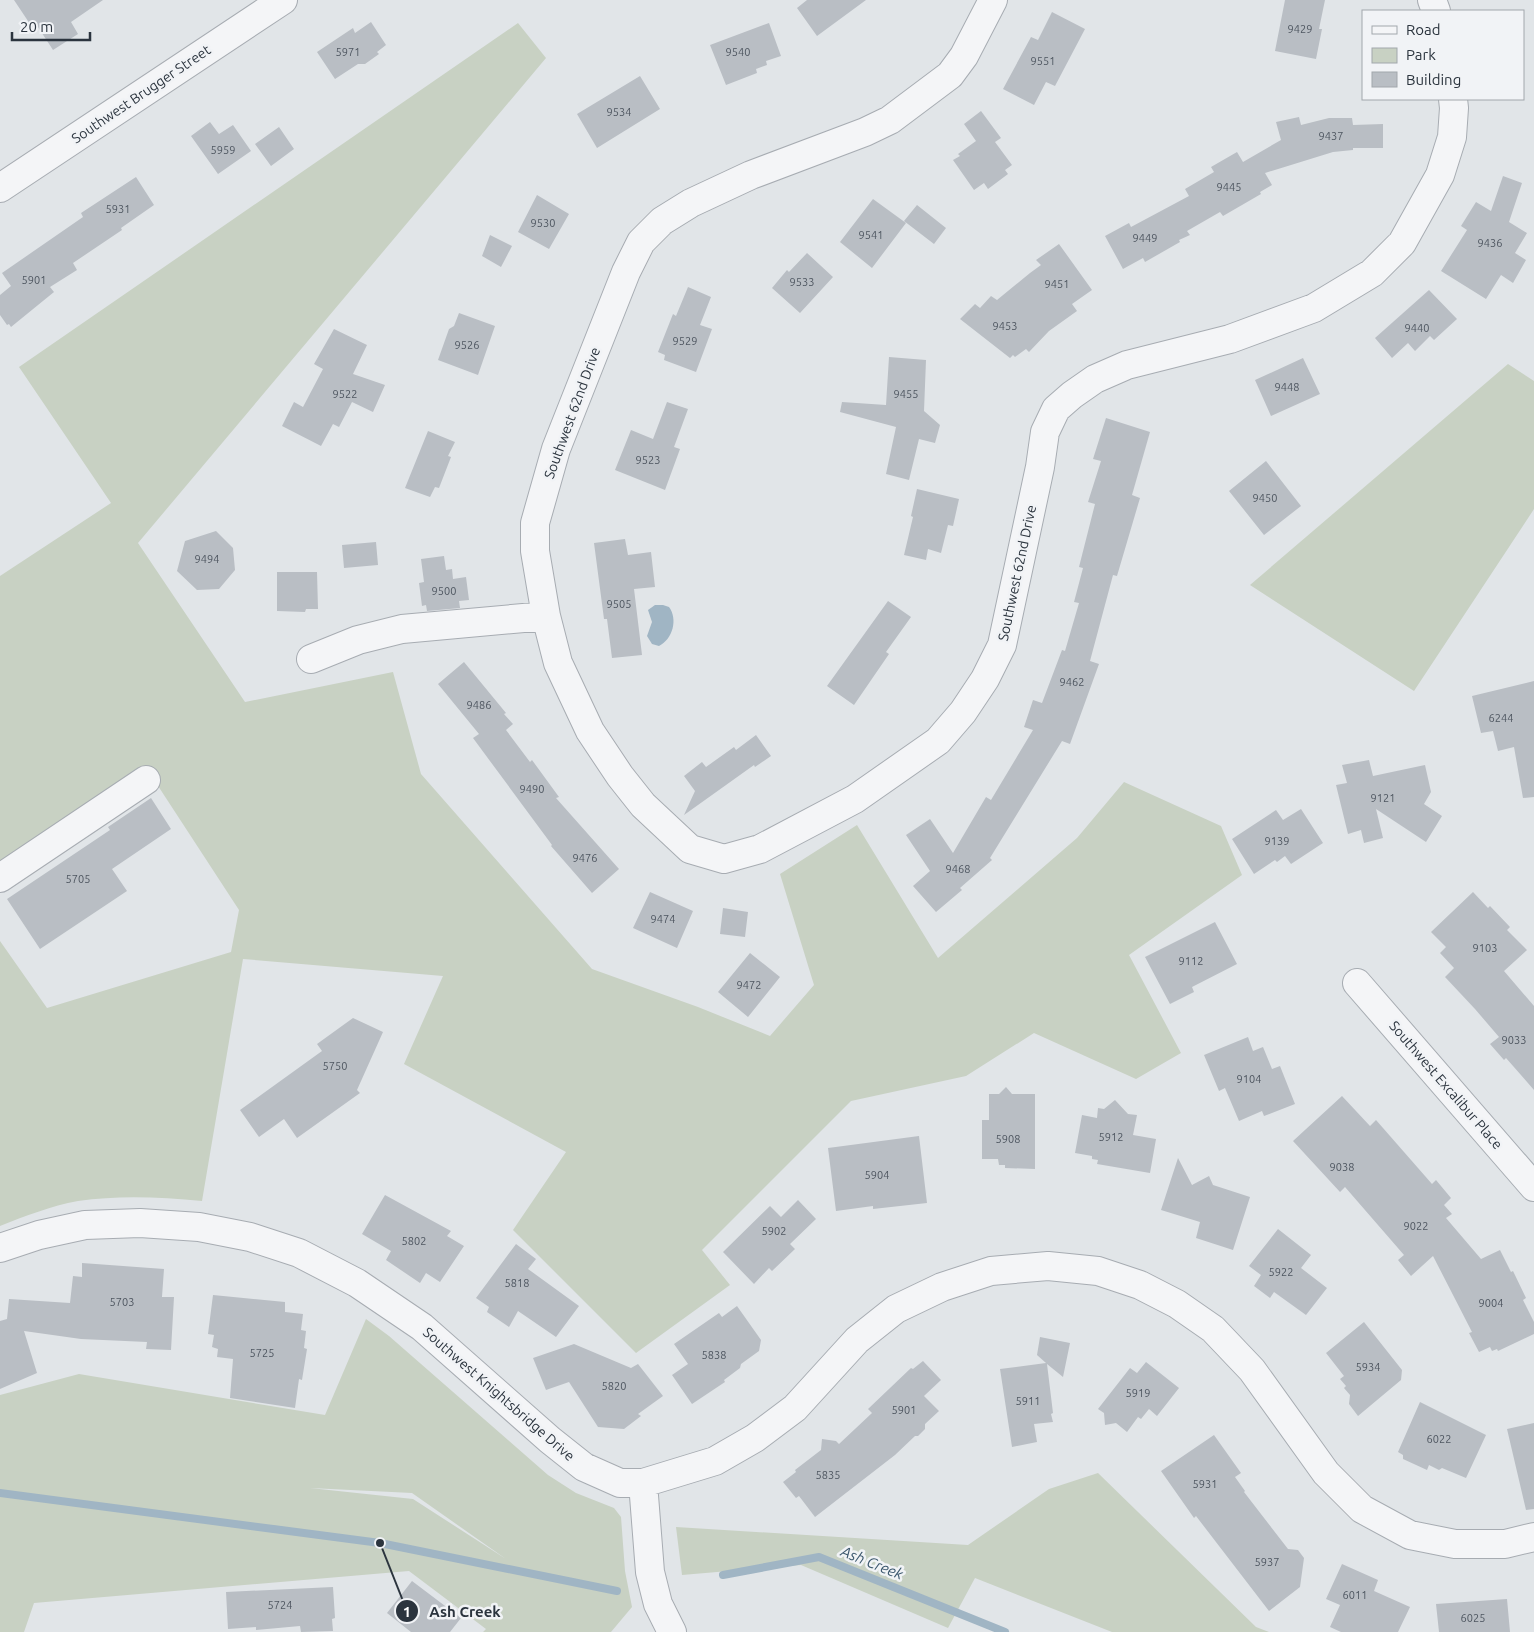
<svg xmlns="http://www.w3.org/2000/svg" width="1534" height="1632" font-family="Ubuntu,sans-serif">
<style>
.green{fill:#c8d1c3;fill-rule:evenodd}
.water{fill:#a0b5c4}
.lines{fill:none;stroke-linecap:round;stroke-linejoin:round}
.stream{stroke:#a0b5c4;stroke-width:8}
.building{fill:#b9bec4}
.minor-casing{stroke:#a7acb2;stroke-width:30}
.minor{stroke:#f4f5f7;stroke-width:28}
.labels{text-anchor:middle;stroke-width:5;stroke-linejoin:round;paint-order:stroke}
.number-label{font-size:11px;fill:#4e5660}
.street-label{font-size:14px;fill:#2b343e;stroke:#f1f3f6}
.water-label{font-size:15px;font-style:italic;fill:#3a566d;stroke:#f1f3f6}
.leader{fill:none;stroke:#2b343e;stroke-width:2}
.callout-dot{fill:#2b343e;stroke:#f1f3f6;stroke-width:2}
.mark-label{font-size:15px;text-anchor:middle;font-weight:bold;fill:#fff}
.callout-label{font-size:15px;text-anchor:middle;font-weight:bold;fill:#2b343e;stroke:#f1f3f6;stroke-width:5;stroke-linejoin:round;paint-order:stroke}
</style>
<rect width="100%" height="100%" fill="#e1e5e8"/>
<path class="green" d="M518,23l28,35 -408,485 107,159 148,-30 28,102 171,195 106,38 72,29 44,-51 -34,-111 77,-49 81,133 139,-120 47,-56 97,44 21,49 -113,80 52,98 -45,26 -102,-46 -68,43 -115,25 -149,149 28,35 -94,68 -123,-123 53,-78 -162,-88 39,-88 -200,-17 -41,242c-42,-4 -83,-6 -124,0 -27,5 -53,15 -78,25v-285l47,67 184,-56 8,-42 -92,-141 -147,97v-290l111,-73 -92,-136z
M1508,364l26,17v128l-120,182 -164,-106z
M366,1319l23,17 159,139 28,18 38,15 7,9 4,54 7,36 -21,25h-128l3,-3 -77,-58 -375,32 -10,29h-24v-237l79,-21 246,41zM310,1488l102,5 94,66 -93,-60z
M1098,1473l158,154 13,5h-157l-137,-54 -27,50 -147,-63 -119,10 -6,-48 292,18 81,-56z"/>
<path class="water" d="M655,605h8l6,2c9,12 4,32 -10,39l-7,-2 -5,-8 5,-14 -4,-12z"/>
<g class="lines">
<path class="stream" d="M0,1493l380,50 237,48
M723,1575l96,-18 186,75"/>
</g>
<path class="building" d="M14,0h89l-32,22 7,12 -25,16 -17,-26 -4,3z
M807,0h59l-49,36 -20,-28z
M1285,0h40l-6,29h3l-6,30 -41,-8z
M1052,12l33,17 -30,57 -9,-4 -12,23 -31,-16 28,-52 7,3z
M371,22l15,23 -9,7 2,2 -14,10h-7l-23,15 -18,-27 36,-24 2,5z
M769,23l12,33 -15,5 1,4 -11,4 1,4 -31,12 -16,-40z
M640,76l20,33 -63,39 -20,-34z
M981,111l20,27 -6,4 17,23 -7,5 3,4 -20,15 -4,-6 -10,7 -21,-30 7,-4 -2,-2 18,-13 -12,-17z
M1299,117l2,8 28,-7h23l1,7 30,-1v24h-30v2l-20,2 -68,21 7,12 -12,7 1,2 -38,22 -3,-4 -33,19 3,4 -11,5 1,2 -35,20 -2,-4 -20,11 -18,-33 24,-13 2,4 58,-31 -4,-7 29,-17 -3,-5 26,-15 6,10 38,-22 -5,-18z
M210,122l9,12 14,-9 18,26 -33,23 -27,-38z
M279,127l15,22 -23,17 -16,-22z
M1503,176l19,7 -13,39 18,11 -12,20 11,7 -13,23 -12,-8 -15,24 -45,-28 26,-41 -6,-4 15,-24 15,9z
M136,177l18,28 -33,23 1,2 -49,33 4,7 -27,17 4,5 -43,35 -2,-3 -2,1 -7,-10v-20l11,-9 -9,-13 81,-56 -2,-4z
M537,195l32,19 -20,35 -31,-17z
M873,199l33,24 -34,45 -32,-26z
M917,205l29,23 -12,16 -30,-23z
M490,235l22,11 -11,21 -19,-11z
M1059,244l33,46 -20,14 5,7 -28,20 -20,21 -3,-3 -11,8 -2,-2 -3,3 -50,-39 15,-15 5,4 11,-12 6,4 33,-27 11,-8 -5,-5z
M807,253l26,24 -33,36 -28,-25 15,-18 2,2z
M688,287l23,10 -11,28 12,4 -16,43 -32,-12 1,-5 -7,-3 15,-38 3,2z
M1429,290l28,29 -23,21 -4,-4 -15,15 -7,-8 -16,15 -17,-20z
M459,313l36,13 -17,49 -40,-15 11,-31 5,-3z
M334,329l33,16 -14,29 32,11 -12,27 -21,-10 -13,25 -6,-3 -12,22 -39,-20 12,-24 9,5 20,-38 -9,-5z
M889,357l37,3 -2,51 16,14 -5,18 -16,-4 -10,41 -23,-6 10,-47 -56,-15 2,-10 44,3z
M1303,358l17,36 -49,22 -16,-36z
M667,402l21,7 -14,38 6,2 -15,41 -50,-20 16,-40 22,9z
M1106,418l44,14 -18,63 8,3 -23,78 -4,-1 -23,86 9,3 -29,80 -8,-3 -72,117 2,2 -32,28 2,2 -26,22 -23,-26 17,-15 -24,-36 24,-16 23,34 33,-56 5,3 42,-70 -9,-3 9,-27 9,3 20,-53 3,1 14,-48 -5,-1 9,-34 -4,-1 16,-63 -7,-2 13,-41 -8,-2z
M428,431l27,11 -7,14 3,1 -12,31 -4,-1 -5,10 -25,-9z
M1266,461l35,45 -37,29 -35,-44z
M917,489l42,10 -6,27 -5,-1 -7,28 -13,-4 -2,11 -22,-5 9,-38 -2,-1z
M216,531l17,17 2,22 -16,19 -22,1 -20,-19 8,-30z
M625,539l3,16 23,-3 4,35 -21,2 8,66 -30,3 -5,-39h-3l-10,-76z
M376,542l2,23 -34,3 -2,-23z
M444,556l2,14 6,-1 1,10 13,-2 3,23 -10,1 1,7 -33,3 -1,-6 -4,1 -3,-23 5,-1 -3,-23z
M277,572h40l1,37h-12l-1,3 -28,-1z
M888,601l23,16 -25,35 3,2 -35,51 -27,-19z
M464,662l42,51 -2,1 9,10 -7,6 24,32 2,-2 27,37 -3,1 63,71 -27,24 -41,-47 1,-1 -79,-107 6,-4 -41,-50z
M1534,681v116l-11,1 -9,-51 -16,4 -5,-20 -12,2 -9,-37z
M756,735l15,21 -16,11 -1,-2 -70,50 11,-24 -11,-15 18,-14 4,5 28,-20 2,3z
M1369,760l4,16 52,-11 6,27 -7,12 18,12 -16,26 -50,-33 7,29 -19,5 -3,-13 -13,4 -12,-49 11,-2 -5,-18z
M151,798l20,31 -59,40 15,22 -87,58 -33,-50 103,-69 -2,-3z
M1301,809l22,34 -32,21 -6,-8 -8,6 -2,-2 -21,14 -22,-35 44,-29 7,10z
M650,892l43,19 -16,37 -44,-20z
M1473,892l15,16 2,-2 20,21 -3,3 20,20 -23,21 30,35v84l-28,-32 -2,2 -14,-16 9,-7 -24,-28 -30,-32 9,-9 -14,-15 6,-6 -15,-15z
M723,908l25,4 -3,25 -25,-3z
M1215,922l22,42 -45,23 2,5 -24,12 -25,-47z
M750,953l30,24 -32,40 -30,-25z
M353,1018l30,14 -26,58 3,3 -63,45 -13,-19 -25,18 -19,-27 82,-59 -5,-7z
M1248,1037l5,14 10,-4 9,22 8,-3 15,38 -31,12 -2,-5 -23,10 -14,-33 -6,3 -15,-36z
M1006,1087l6,7h23v75l-30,-1v-3h-6l-1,-6h-16v-39h7v-26h10z
M1342,1096l28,30 6,-6 56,64 4,-4 15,18 -7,7 8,9 -6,4 35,41 19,-9 11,22 2,-1 13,27 -3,2 11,22v12l-36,17 -1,-2 -5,2 -2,-4 -11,5 -10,-19 3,-1 -39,-76 -22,20 -13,-16 6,-5 -59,-68 -5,5 -47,-51z
M1115,1100l13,14 9,1 -4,20 23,4 -6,34 -53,-9 1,-4 -6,-1v-3l-17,-3 7,-38 15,3 1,-10 6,1z
M919,1136l8,67 -54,6v-3l-37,5 -8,-63z
M1178,1158l14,27 17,-9 4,9 37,12 -17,53 -37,-12 4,-16 -39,-12z
M385,1195l66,36 -4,5 17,10 -24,36 -14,-9 -6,10 -34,-23 5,-9 -29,-17z
M798,1200l18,19 -26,25 5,5 -23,22 -3,-3 -15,16 -31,-32 47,-46 11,11z
M1278,1229l33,26 -10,13 26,20 -21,27 -32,-23 -4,6 -16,-12 7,-11 -12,-9z
M516,1244l20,15 -8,10 51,37 -23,31 -38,-26 -9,16 -22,-15 2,-5 -13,-9z
M82,1263l82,6 -2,28h12l-3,53 -25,-1 1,-7 -66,-3 -57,-8 13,42 -37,16v-68l7,-2 2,-20 61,4 3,-27 9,1z
M213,1295l72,7v10l18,2 -2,16 5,1 -2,17 3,1 -5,31 -3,-1 -4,29 -65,-10 3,-39 -16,-2 1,-8 -6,-2 2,-12 -6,-1z
M737,1306l24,34 -2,11 -18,13 -1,4 -16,12 1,2 -33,22 -20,-29 16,-11 -14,-20 45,-31 3,4z
M1364,1322l38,48 -1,10 -43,36 -9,-12 1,-9 -6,-7 2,-2 -6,-7 4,-3 -18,-23z
M1040,1337l30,6 -7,34 -16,-13 6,49 -2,1 2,8 -19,2 3,18 -25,5 -12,-78 46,-6 -9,-8z
M574,1344l57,24 7,-4 25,32 -25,18 3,2 -17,13 -26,-2 -29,-45 -23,8 -13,-32z
M923,1361l18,19 -17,16 15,15 -14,13v5l-7,7h-3l-20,19 -80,62 -16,-21 -3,2 -13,-16 13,-10 -1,-2 26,-20 1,-11 14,2 3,3 33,-31 -4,-4 43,-41 2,1z
M1146,1362l33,26 -22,28 -8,-7 -8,10 -3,-2 -11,15 -11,-9 -11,2 -1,-12 -6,-4 32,-41 7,5z
M1420,1402l66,33 -20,43 -24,-10 -3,2 -10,-5 -2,5 -24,-11v-4l-5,-3z
M1534,1423v86l-8,1 -19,-81z
M1214,1435l27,38 -6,4 10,14 -1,1 44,57 10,1 6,8 -4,29 -31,24 -73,-95 -2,2 -33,-47z
M1342,1564l36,16 -4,11 36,16 -12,25h-57l-11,-5 10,-22 -14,-6z
M412,1581l49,37 -11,14h-39l-24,-19z
M333,1587l2,31 -3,1 1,12 -32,1 -1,-6 -44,4v-3l-28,2 -2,-37z
M1507,1599l3,33h-71l-3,-28z"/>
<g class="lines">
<g class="minor-casing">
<path id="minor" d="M993,0l-29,56 -14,19 -60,45 -25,12 -114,43 -60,28 -29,18 -21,21 -15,30 -70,177 -21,74v28l11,65 12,47 32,68 30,45 23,29 47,44 34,10 36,-10 95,-50 83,-58 25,-29 22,-33 17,-34 38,-178 5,-35 11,-23 16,-14 23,-16 32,-14 103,-26 84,-31 58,-35 30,-30 38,-68 12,-38 2,-29 -1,-9
M1432,0l4,11
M0,188l283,-188
M311,659l47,-19 44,-11 144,-13
M0,878l146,-98
M1357,983l177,204
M0,1248l39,-13 46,-10 55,-2 59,4 51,10 49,16 58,30 65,44 128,113 34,27 36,16h23l72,-22 40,-23 40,-30 62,-68 39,-31 46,-22 49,-16 57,-5 50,5 42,14 37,19 36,25 39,41 74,103 36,36 48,26 45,9h50l29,-7
M643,1483l7,89 8,32 14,28"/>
</g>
<use href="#minor" class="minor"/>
</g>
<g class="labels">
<g class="number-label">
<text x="1300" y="33">9429</text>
<text x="348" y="56">5971</text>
<text x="738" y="56">9540</text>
<text x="1043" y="65">9551</text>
<text x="619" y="116">9534</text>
<text x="1331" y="140">9437</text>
<text x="223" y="154">5959</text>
<text x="1229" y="191">9445</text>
<text x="118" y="213">5931</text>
<text x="543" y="227">9530</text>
<text x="871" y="239">9541</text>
<text x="1145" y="242">9449</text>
<text x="1490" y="247">9436</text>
<text x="34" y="284">5901</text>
<text x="802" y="286">9533</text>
<text x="1057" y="288">9451</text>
<text x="1005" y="330">9453</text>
<text x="1417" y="332">9440</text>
<text x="685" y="345">9529</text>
<text x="467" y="349">9526</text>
<text x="1287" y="391">9448</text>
<text x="345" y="398">9522</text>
<text x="906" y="398">9455</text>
<text x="648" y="464">9523</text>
<text x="1265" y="502">9450</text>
<text x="207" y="563">9494</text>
<text x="444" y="595">9500</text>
<text x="619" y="608">9505</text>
<text x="1072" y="686">9462</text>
<text x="479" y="709">9486</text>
<text x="1501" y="722">6244</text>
<text x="532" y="793">9490</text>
<text x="1383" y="802">9121</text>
<text x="1277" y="845">9139</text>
<text x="585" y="862">9476</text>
<text x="958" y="873">9468</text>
<text x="78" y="883">5705</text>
<text x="663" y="923">9474</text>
<text x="1485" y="952">9103</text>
<text x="1191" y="965">9112</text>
<text x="749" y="989">9472</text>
<text x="1514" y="1044">9033</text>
<text x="335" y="1070">5750</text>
<text x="1249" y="1083">9104</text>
<text x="1111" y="1141">5912</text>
<text x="1008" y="1143">5908</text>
<text x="1342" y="1171">9038</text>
<text x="877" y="1179">5904</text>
<text x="1416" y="1230">9022</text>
<text x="774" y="1235">5902</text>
<text x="414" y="1245">5802</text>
<text x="1281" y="1276">5922</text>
<text x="517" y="1287">5818</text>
<text x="122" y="1306">5703</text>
<text x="1491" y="1307">9004</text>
<text x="262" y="1357">5725</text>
<text x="714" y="1359">5838</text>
<text x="1368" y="1371">5934</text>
<text x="614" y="1390">5820</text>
<text x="1138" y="1397">5919</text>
<text x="1028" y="1405">5911</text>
<text x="904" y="1414">5901</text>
<text x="1439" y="1443">6022</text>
<text x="828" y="1479">5835</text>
<text x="1205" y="1488">5931</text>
<text x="1267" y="1566">5937</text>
<text x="1355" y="1599">6011</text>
<text x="280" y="1609">5724</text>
<text x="1473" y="1622">6025</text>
</g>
<g class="street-label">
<text transform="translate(141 94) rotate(-34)" y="5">Southwest Brugger Street</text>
<text transform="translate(572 413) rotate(-70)" y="5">Southwest 62nd Drive</text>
<text transform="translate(1017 573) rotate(-78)" y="5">Southwest 62nd Drive</text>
<text transform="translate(1446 1085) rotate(49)" y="5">Southwest Excalibur Place</text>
<text transform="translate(499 1394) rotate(41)" y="5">Southwest Knightsbridge Drive</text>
</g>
<g class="water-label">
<text transform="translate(872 1563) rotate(22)" y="5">Ash Creek</text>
</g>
</g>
<path class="leader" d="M380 1543L407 1611"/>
<g class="callout-dot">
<circle cx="380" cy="1543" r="5"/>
<circle cx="407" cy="1611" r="12"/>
</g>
<g class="mark-label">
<text x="407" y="1617">1</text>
</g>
<g class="callout-label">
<text x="465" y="1617">Ash Creek</text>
</g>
<rect x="1362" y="10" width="162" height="90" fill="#f1f3f6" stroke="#a2a7ac"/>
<rect x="1372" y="26" width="25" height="8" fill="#f4f5f7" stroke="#a2a7ac"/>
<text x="1406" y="35" font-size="15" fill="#2b343e">Road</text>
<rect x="1372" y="48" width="25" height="15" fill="#c8d1c3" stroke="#a2a7ac"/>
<text x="1406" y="60" font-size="15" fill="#2b343e">Park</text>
<rect x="1372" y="72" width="25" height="15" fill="#b9bec4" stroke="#a2a7ac"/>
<text x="1406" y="85" font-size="15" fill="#2b343e">Building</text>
<path d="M12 32v8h78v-8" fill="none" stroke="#2b343e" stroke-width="2.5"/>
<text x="20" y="32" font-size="15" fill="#2b343e" stroke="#f1f3f6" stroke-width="4" paint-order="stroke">20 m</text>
</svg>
